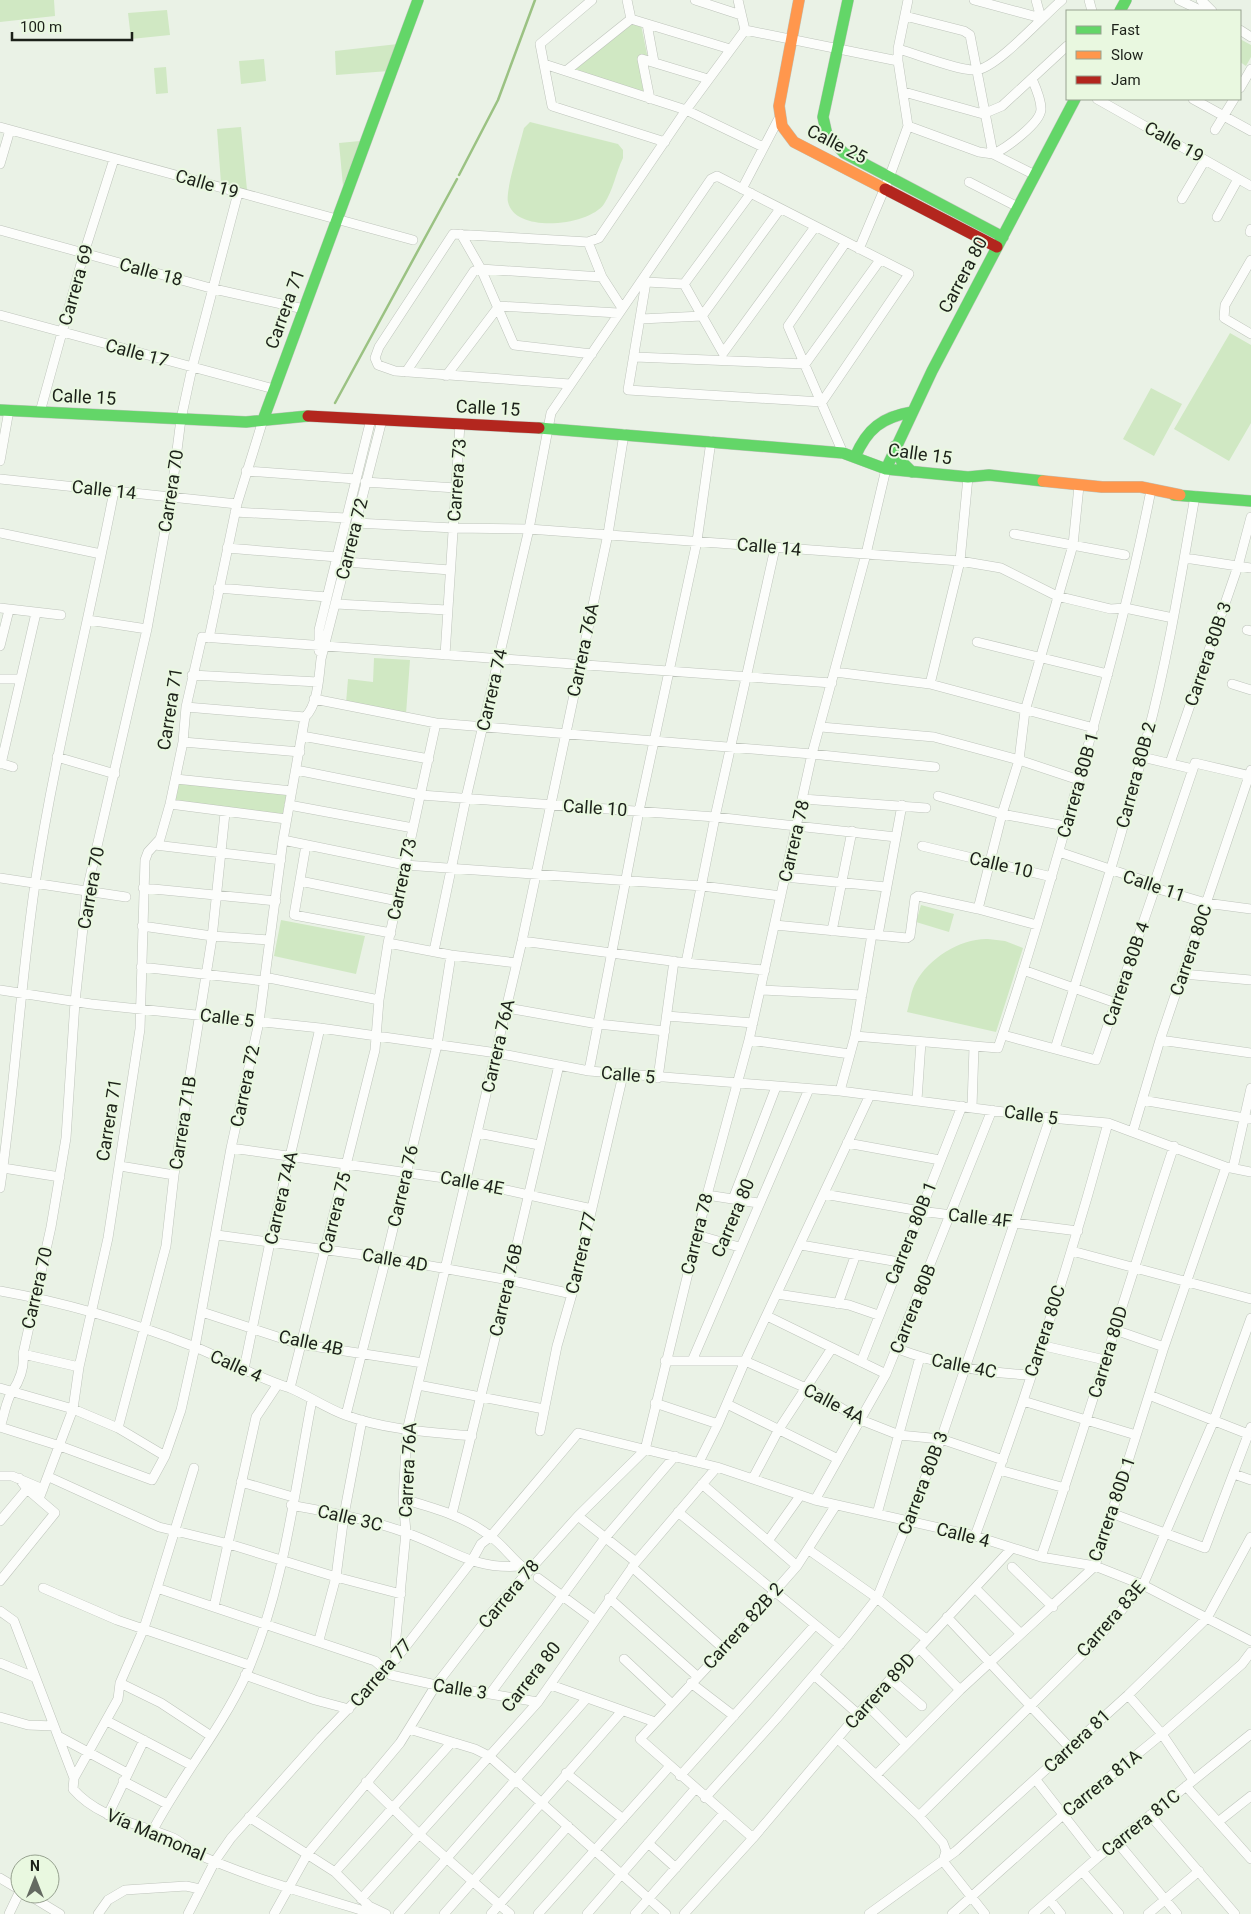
<svg xmlns="http://www.w3.org/2000/svg" width="1251" height="1914" font-family="Roboto,sans-serif">
<style>
.green{fill:#d0e8c3}
.lines{fill:none;stroke-linecap:round;stroke-linejoin:round}
.stream{stroke:#9bc283;stroke-width:2.5}
.street-casing{stroke:#bec4bb;stroke-width:10}
.fast-casing{stroke:#bec4bb;stroke-width:12}
.slow-casing{stroke:#bec4bb;stroke-width:12}
.jam-casing{stroke:#bec4bb;stroke-width:12}
.street{stroke:#fcfdfb;stroke-width:9}
.fast{stroke:#63d668;stroke-width:11}
.slow{stroke:#ff974d;stroke-width:11}
.jam{stroke:#b3261e;stroke-width:11}
.labels{text-anchor:middle;stroke-width:4;stroke-linejoin:round;paint-order:stroke}
.street-label{font-size:18px;fill:#1c2119;stroke:#e9f8e0}
</style>
<rect width="100%" height="100%" fill="#eaf2e6"/>
<path class="green" d="M0,0h54l1,16 -55,6z
M167,10l3,25 -39,4 -3,-26z
M632,22l9,3 7,34 -4,1 7,36 -81,-25z
M1240,39l11,6v12l-5,9 -6,-4z
M398,44l-9,27 -53,4 -1,-24z
M264,59l2,22 -25,3 -2,-23z
M166,67l2,26 -12,1 -2,-26z
M530,122l88,22 5,6v8c-7,14 -10,33 -19,46 -15,22 -89,30 -96,-2 -3,-11 13,-61 16,-74z
M241,127l6,63 -26,-7 -4,-54z
M360,141l-17,45 -4,-43z
M1230,333l21,12v78l-22,38 -55,-32z
M1151,388l31,16 -28,52 -31,-17z
M374,658l36,2 -4,54 -60,-11 2,-24 25,3z
M177,782l110,12 -5,23 -110,-14z
M921,905l33,9 -5,18 -33,-10z
M281,920l84,16 -9,38 -82,-18z
M988,939l17,2 18,7 -27,84 -89,-20c3,-10 4,-22 9,-30 13,-24 45,-44 72,-43z"/>
<g class="lines">
<path class="stream" d="M459,175l39,-75 37,-100
M335,403l122,-224"/>
<g class="street-casing">
<path id="street" d="M592,0l-52,44 12,62 113,36
M627,0l4,19
M695,0l46,15
M738,0l7,30
M974,0l67,18 -5,-18
M1089,0l3,11
M1179,0l23,11
M1201,0l11,11
M905,16l59,15 6,4 23,119
M631,19l99,30
M647,24l7,38
M745,30l153,31
M1240,30l11,7
M898,49c19,5 61,22 78,21 20,-1 68,-55 86,-70
M544,64l142,46 77,37
M566,71l65,-52
M1240,88l11,-19
M904,92l79,22 19,-8 65,-60
M650,99l-8,-40 66,20
M1097,99l154,87
M1193,99l58,32
M908,126l71,26 14,2 42,21
M0,127l413,113
M1215,130l19,-31
M993,154c12,-5 48,-31 48,-45 0,-10 -5,-21 -9,-30
M0,164l10,-34
M969,182l49,25
M742,189l36,-69
M1182,199l23,-39
M1217,217l21,-38
M0,230l214,59 90,20
M1250,232l1,-3
M461,234l20,35 33,76 78,9
M588,242l14,35 20,31
M859,249l30,-71 19,-52 -10,-65v-12l10,-49
M1251,260l-26,45 -1,13 27,16
M643,280l3,2 38,2
M646,282l-18,108 194,12
M684,284l39,69 92,-126
M684,284l67,-91
M499,306l119,7
M0,315l274,74
M641,319l61,-3 78,-107
M635,357l170,7 75,-104
M406,372l68,-101 7,-2 121,8
M446,376l53,-70
M570,384l-175,-13 -17,-6 -3,-7 4,-11 74,-113 135,8 11,-4 87,-128 59,-80
M40,412l44,-159 30,-94
M843,453l-55,-127 58,-84
M0,461l9,-51
M246,471l110,8
M0,479l237,25
M365,482l91,6
M235,512l111,6
M356,523l98,5 75,1 431,32 41,7 56,28 54,13 14,-1 48,10
M0,533l101,21
M1014,534l111,21
M227,548l110,9
M1185,558l66,10
M346,562l104,8
M218,588l109,9
M336,604l111,6
M0,608l61,7
M88,620l59,9
M1247,630l4,1
M209,638l28,-134 26,-84
M977,642l131,32
M0,646l9,-36
M319,651v-21l52,-211
M445,655l15,-231
M835,672l95,12 164,44
M192,675l126,7
M0,679h20
M930,684l30,-123 8,-84
M1232,684l19,6
M314,699l122,24 376,31 123,13
M186,707l119,10
M821,727l113,10 85,23 60,20
M302,736l127,23
M183,742l117,10
M57,757l58,17
M1142,757l51,12
M0,763l13,4
M1170,763l68,-197 13,-49
M1,764l35,-151
M296,770l125,25 294,22 181,20
M176,779l116,12
M938,796l64,18 63,12
M803,799l123,9
M170,804l116,15
M289,805l124,23
M283,840l122,25 297,21 79,10
M155,845l126,15
M306,845l-12,70 97,18
M922,846l130,31
M1059,852l95,32 1,4 51,15 45,6
M785,877l101,10
M0,878l126,19
M300,881l98,20
M1154,884l41,-121 56,13
M143,888l133,13
M978,909l24,-95 17,-54 6,-49 48,-166 6,-59
M775,925l132,13 3,-2 5,-38 3,-2 60,13 59,16
M142,926l70,10 58,4
M832,931l20,-100
M878,935l24,-130
M522,941l164,22 79,7
M388,943l63,12 66,8
M434,951l32,-153 63,-269 22,-116 160,-234 6,-3 192,98 -87,128
M686,963l29,-146 60,-269
M141,967l123,14 5,-3 110,22
M1023,970l93,33
M1183,974l68,6
M0,990l91,14 229,24 177,25 92,18 251,20 210,27 58,5 118,44 25,5
M760,990l102,5
M507,1008l91,16 67,7
M667,1016l86,7
M1003,1035l93,25 59,-172
M855,1036l143,12c25,-73 47,-148 68,-222 30,-110 62,-219 84,-331
M749,1040l101,14
M1160,1040l91,13
M1055,1049c32,-103 66,-207 92,-312 21,-79 34,-161 48,-241
M589,1071l50,-260 58,-270 14,-100
M658,1078l16,-117
M840,1091l15,-55 17,-102
M917,1100l4,-58
M1142,1100l109,19
M972,1107l2,-60
M1133,1131l27,-91 91,-270
M478,1133l61,12
M847,1143l93,17
M231,1148l235,33 126,28
M120,1166l54,9
M3,1168l57,9
M1233,1168l18,-80
M0,1188c15,-101 20,-203 35,-304 20,-133 54,-262 79,-393
M824,1194l96,17 158,20
M707,1195l51,8
M733,1199l43,-112
M217,1235l169,23 123,22 63,14
M697,1235l42,12
M801,1245l98,17
M1072,1251l179,48
M0,1291c67,12 131,31 195,56 32,13 62,31 95,41 19,8 36,20 55,27 41,15 84,17 127,21
M777,1294l72,11 29,10
M838,1304l18,-50
M202,1312l97,32 124,19
M767,1316l119,58
M1115,1330l49,17
M1040,1345l65,15
M898,1349c43,16 87,24 133,26
M23,1354l56,13
M665,1361h80l70,31 46,28 38,15 42,4 62,21
M692,1361l117,-272
M861,1362l101,-256
M244,1369l26,-127 50,-214
M418,1385l126,24
M0,1388l73,21 45,19 47,28
M290,1388l85,-338 4,-50 9,-57 48,-220
M1149,1395l99,39
M1023,1401l113,34
M655,1403l63,21
M727,1404l111,55
M346,1415l40,-157 51,-213 14,-90
M0,1427c4,-10 6,-27 12,-35 7,-10 13,-25 11,-38l28,-127 15,-89 9,-136 12,-112 60,-261 24,-132 10,-78 11,-51 46,-175
M0,1427l60,19 92,34 13,-24 16,-46 14,-63 36,-199 28,-126 24,-182 22,-123c13,-12 14,-41 16,-58l61,-239
M118,1428l48,-182 8,-71 38,-237 13,-125
M540,1431l17,-85 15,-52 51,-219
M699,1462l19,-38 27,-63 125,-266
M999,1470l66,18
M1234,1474l17,6
M0,1476h12l31,13
M49,1477l110,50 70,17 107,33 65,17
M753,1478l26,-49 53,-81
M241,1482l52,15
M702,1484l95,82
M39,1499l34,-90 6,-42 29,-129 32,-209 5,-169 3,-8 12,-13 10,-35 13,-62 3,-35 16,-70 630,46
M403,1499c31,9 61,17 87,37 13,9 22,23 34,32
M815,1500l71,-126 106,-264
M291,1505c38,7 77,14 113,27 45,15 66,38 117,34
M678,1512l162,133
M1111,1513l94,35 46,-121
M452,1514l44,-180 63,-269
M877,1514l43,-157
M578,1516l58,46
M0,1521l27,-32
M975,1536c50,-135 95,-273 133,-413
M768,1541l32,-45
M809,1550l68,48 49,41
M1041,1557c47,-136 87,-274 133,-411
M632,1567l92,82
M1012,1567l41,40
M538,1578l57,42
M0,1581l55,-68 -28,-24 -8,-11
M43,1588l74,32 132,45
M157,1588l218,73 16,14 45,10 102,17
M976,1589l45,45
M609,1598l89,79
M214,1607l42,-190 22,-33
M0,1611l14,10 60,157 -1,11c25,29 64,34 98,48 10,4 17,12 26,17 56,25 118,42 177,60
M947,1617l123,131
M319,1640l17,-63 8,-62 18,-95
M919,1648l41,42
M396,1659l-1,-12 11,-115 -3,-33 4,-68 115,-490 86,-407 16,-100
M624,1659l48,45
M0,1663l34,14
M245,1675l70,25 34,9
M814,1675l44,39
M891,1679l31,27
M120,1683l41,20 50,33
M691,1683l43,33
M551,1685l104,37
M490,1694l115,-156 70,-82
M1128,1695l34,39 31,46
M867,1705l38,38
M0,1717l28,8 26,1
M107,1721l84,44
M409,1729l66,20 14,7 177,158
M58,1736l69,37
M838,1739l81,77 24,27 3,8 -3,10 42,53
M566,1773l57,46
M876,1775l84,-85 135,-124 69,-219 62,-180
M680,1776l135,-151
M74,1778l44,-79 2,-16 24,-55 13,-40 37,-120
M1036,1780l61,78
M123,1781l44,23
M366,1782l54,53 90,79
M1186,1786l65,73
M705,1798l72,-80 71,-83 29,-37 64,-159 109,-321
M108,1815l36,-75
M1150,1815l85,99
M919,1816l173,-171 51,-60 71,-165 37,-102
M249,1817l86,55 34,34 17,8
M1218,1822l33,-26
M153,1830c28,-53 67,-100 92,-153 39,-87 49,-184 67,-277
M753,1838l-113,-99 84,-90 73,-83 39,-61
M648,1843l28,25
M1118,1843l59,71
M1082,1871l37,43
M335,1872l117,-130
M0,1878l20,12
M27,1894l33,20
M361,1899l177,-197 98,-140 81,-95
M1050,1900l11,14
M9,1914l11,-23
M98,1914l10,-14 17,-10 61,-4 14,3
M188,1914l27,-53 16,-23 90,-101 75,-78 75,-97 10,-18 10,-8 87,-103 139,34 98,33 160,36 66,21 54,9 48,19 108,56
M274,1914l34,-61 92,-110 36,-58 57,-74 85,-95 67,-66 62,-255 42,-155 63,-286 54,-200 20,-85
M398,1914l189,-216
M444,1914l178,-203
M491,1914l77,-88
M538,1914l131,-147
M587,1914l108,-125
M635,1914l89,-101
M684,1914l69,-76 105,-124 154,-166
M869,1914l87,-63 172,-156 79,-77 44,-81
M952,1914l112,-100 98,-80 80,-70 9,-12
M1033,1914l64,-56 154,-124
M1148,1914l51,-43"/>
</g>
<g class="fast-casing">
<path id="fast" d="M848,0l-25,117 4,18 17,18 159,84
M1120,11l6,-11
M0,410l246,12 62,-6
M263,420l155,-420
M539,428l304,25 43,16 82,8 21,-2 54,6
M895,446l7,16 10,10
M855,457c12,-28 27,-40 57,-45
M886,469l46,-98 143,-272
M1174,495l77,6"/>
</g>
<g class="slow-casing">
<path id="slow" d="M799,0l-20,106 3,20 12,16 91,47
M1043,481l59,6h39l39,8"/>
</g>
<g class="jam-casing">
<path id="jam" d="M885,189l112,58
M308,416l231,12"/>
</g>
<use href="#street" class="street"/>
<use href="#fast" class="fast"/>
<use href="#slow" class="slow"/>
<use href="#jam" class="jam"/>
</g>
<g class="labels">
<g class="street-label">
<text transform="translate(1174 142) rotate(29)" y="6">Calle 19</text>
<text transform="translate(837 144) rotate(27)" y="6">Calle 25</text>
<text transform="translate(207 184) rotate(16)" y="6">Calle 19</text>
<text transform="translate(151 272) rotate(15)" y="6">Calle 18</text>
<text transform="translate(963 275) rotate(-62)" y="6">Carrera 80</text>
<text transform="translate(76 285) rotate(-74)" y="6">Carrera 69</text>
<text transform="translate(285 309) rotate(-70)" y="6">Carrera 71</text>
<text transform="translate(137 353) rotate(15)" y="6">Calle 17</text>
<text transform="translate(84 397) rotate(3)" y="6">Calle 15</text>
<text transform="translate(488 408) rotate(3)" y="6">Calle 15</text>
<text transform="translate(920 454) rotate(8)" y="6">Calle 15</text>
<text transform="translate(457 480) rotate(-86)" y="6">Carrera 73</text>
<text transform="translate(104 490) rotate(6)" y="6">Calle 14</text>
<text transform="translate(171 491) rotate(-81)" y="6">Carrera 70</text>
<text transform="translate(352 539) rotate(-76)" y="6">Carrera 72</text>
<text transform="translate(769 547) rotate(5)" y="6">Calle 14</text>
<text transform="translate(583 650) rotate(-78)" y="6">Carrera 76A</text>
<text transform="translate(1208 654) rotate(-71)" y="6">Carrera 80B 3</text>
<text transform="translate(492 690) rotate(-77)" y="6">Carrera 74</text>
<text transform="translate(170 709) rotate(-81)" y="6">Carrera 71</text>
<text transform="translate(1136 775) rotate(-75)" y="6">Carrera 80B 2</text>
<text transform="translate(1078 785) rotate(-74)" y="6">Carrera 80B 1</text>
<text transform="translate(595 808) rotate(4)" y="6">Calle 10</text>
<text transform="translate(794 841) rotate(-77)" y="6">Carrera 78</text>
<text transform="translate(1001 865) rotate(13)" y="6">Calle 10</text>
<text transform="translate(402 879) rotate(-78)" y="6">Carrera 73</text>
<text transform="translate(1154 886) rotate(19)" y="6">Calle 11</text>
<text transform="translate(91 888) rotate(-80)" y="6">Carrera 70</text>
<text transform="translate(1191 950) rotate(-71)" y="6">Carrera 80C</text>
<text transform="translate(1126 974) rotate(-71)" y="6">Carrera 80B 4</text>
<text transform="translate(227 1018) rotate(7)" y="6">Calle 5</text>
<text transform="translate(498 1046) rotate(-77)" y="6">Carrera 76A</text>
<text transform="translate(628 1075) rotate(5)" y="6">Calle 5</text>
<text transform="translate(245 1086) rotate(-78)" y="6">Carrera 72</text>
<text transform="translate(1031 1115) rotate(8)" y="6">Calle 5</text>
<text transform="translate(109 1120) rotate(-81)" y="6">Carrera 71</text>
<text transform="translate(183 1123) rotate(-81)" y="6">Carrera 71B</text>
<text transform="translate(472 1183) rotate(11)" y="6">Calle 4E</text>
<text transform="translate(403 1186) rotate(-77)" y="6">Carrera 76</text>
<text transform="translate(281 1198) rotate(-77)" y="6">Carrera 74A</text>
<text transform="translate(335 1213) rotate(-76)" y="6">Carrera 75</text>
<text transform="translate(733 1218) rotate(-67)" y="6">Carrera 80</text>
<text transform="translate(980 1218) rotate(6)" y="6">Calle 4F</text>
<text transform="translate(911 1233) rotate(-68)" y="6">Carrera 80B 1</text>
<text transform="translate(697 1234) rotate(-76)" y="6">Carrera 78</text>
<text transform="translate(581 1253) rotate(-77)" y="6">Carrera 77</text>
<text transform="translate(395 1260) rotate(10)" y="6">Calle 4D</text>
<text transform="translate(37 1288) rotate(-77)" y="6">Carrera 70</text>
<text transform="translate(506 1290) rotate(-77)" y="6">Carrera 76B</text>
<text transform="translate(913 1309) rotate(-68)" y="6">Carrera 80B</text>
<text transform="translate(1045 1331) rotate(-72)" y="6">Carrera 80C</text>
<text transform="translate(311 1343) rotate(12)" y="6">Calle 4B</text>
<text transform="translate(1108 1352) rotate(-73)" y="6">Carrera 80D</text>
<text transform="translate(236 1366) rotate(24)" y="6">Calle 4</text>
<text transform="translate(964 1366) rotate(11)" y="6">Calle 4C</text>
<text transform="translate(834 1404) rotate(28)" y="6">Calle 4A</text>
<text transform="translate(408 1470) rotate(-87)" y="6">Carrera 76A</text>
<text transform="translate(923 1483) rotate(-69)" y="6">Carrera 80B 3</text>
<text transform="translate(1112 1509) rotate(-71)" y="6">Carrera 80D 1</text>
<text transform="translate(350 1518) rotate(13)" y="6">Calle 3C</text>
<text transform="translate(963 1535) rotate(14)" y="6">Calle 4</text>
<text transform="translate(509 1594) rotate(-50)" y="6">Carrera 78</text>
<text transform="translate(1111 1619) rotate(-49)" y="6">Carrera 83E</text>
<text transform="translate(743 1626) rotate(-48)" y="6">Carrera 82B 2</text>
<text transform="translate(381 1673) rotate(-49)" y="6">Carrera 77</text>
<text transform="translate(531 1677) rotate(-52)" y="6">Carrera 80</text>
<text transform="translate(460 1689) rotate(9)" y="6">Calle 3</text>
<text transform="translate(880 1691) rotate(-48)" y="6">Carrera 89D</text>
<text transform="translate(1077 1741) rotate(-43)" y="6">Carrera 81</text>
<text transform="translate(1102 1783) rotate(-39)" y="6">Carrera 81A</text>
<text transform="translate(1141 1823) rotate(-39)" y="6">Carrera 81C</text>
<text transform="translate(156 1835) rotate(23)" y="6">Vía Mamonal</text>
</g>
</g>
<rect x="1066" y="10" width="175" height="90" fill="#e9f8e0" stroke="#97a290"/>
<rect x="1076" y="26" width="25" height="8" fill="#63d668" stroke="#97a290"/>
<text x="1111" y="35" font-size="15" fill="#1c2119">Fast</text>
<rect x="1076" y="51" width="25" height="8" fill="#ff974d" stroke="#97a290"/>
<text x="1111" y="60" font-size="15" fill="#1c2119">Slow</text>
<rect x="1076" y="76" width="25" height="8" fill="#b3261e" stroke="#97a290"/>
<text x="1111" y="85" font-size="15" fill="#1c2119">Jam</text>
<g transform="translate(35 1879)"><circle r="24" fill="#e9f8e0" stroke="#97a290"/>
<path d="M0-4L9 19L0 12L-9 19Z" fill="#646a61"/>
<text y="-8" font-size="14" font-weight="bold" text-anchor="middle" fill="#1c2119">N</text>
</g>
<path d="M12 32v8h120v-8" fill="none" stroke="#1c2119" stroke-width="2.5"/>
<text x="20" y="32" font-size="15" fill="#1c2119" stroke="#e9f8e0" stroke-width="4" paint-order="stroke">100 m</text>
</svg>
